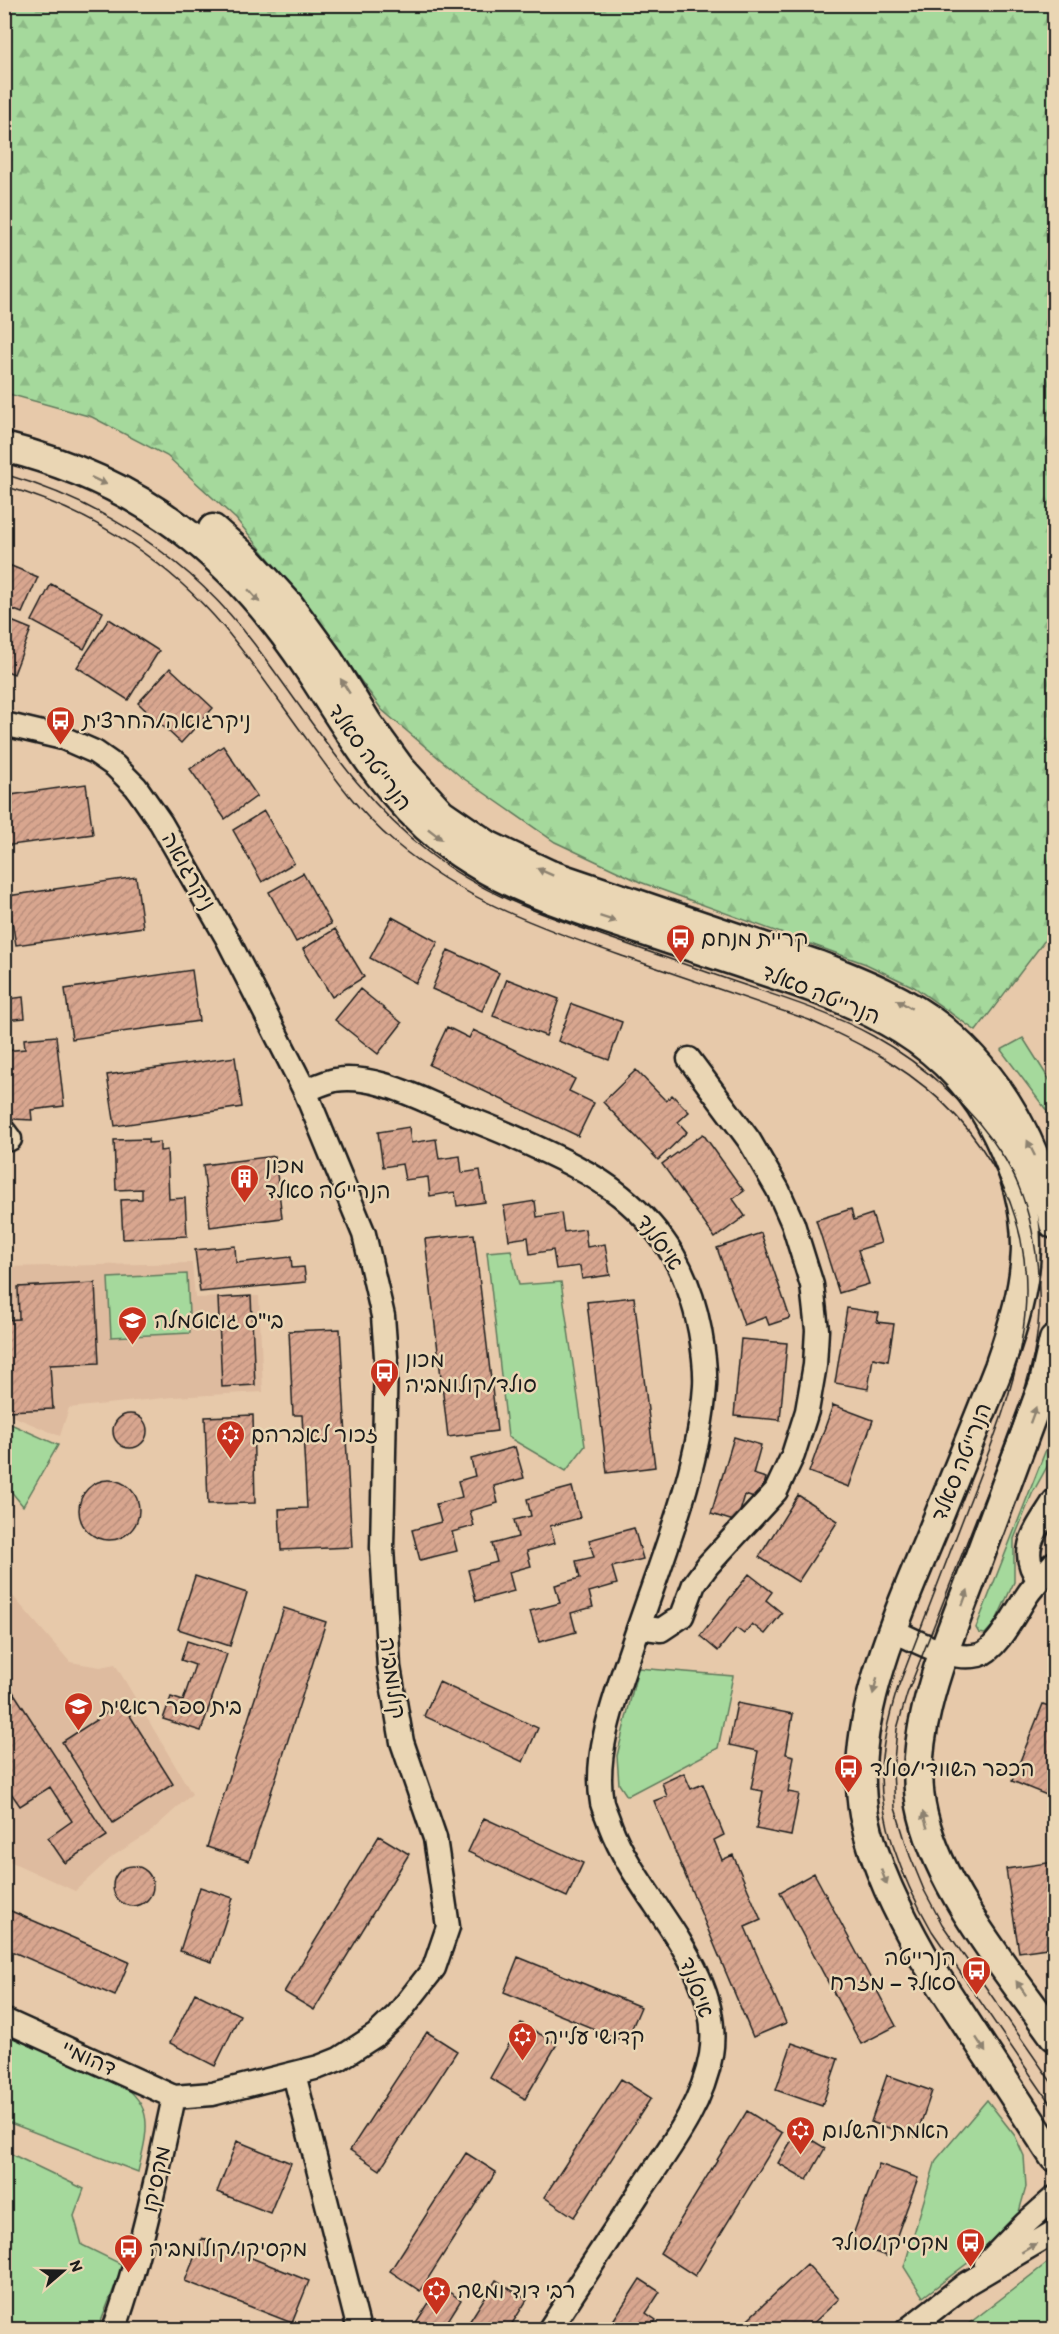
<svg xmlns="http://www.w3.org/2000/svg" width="1059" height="2334" font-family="Itim,'Playpen Sans Hebrew',sans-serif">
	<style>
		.built { fill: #debb9f }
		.forest { fill: url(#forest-firs); stroke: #607a5c; stroke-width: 1.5 }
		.green { fill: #a5d99c; stroke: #607a5c; stroke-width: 1.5 }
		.building { fill: url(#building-hatch); stroke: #1c1c1c; stroke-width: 1.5 }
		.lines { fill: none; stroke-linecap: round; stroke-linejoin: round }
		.minor-casing { stroke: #1c1c1c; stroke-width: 27 }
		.major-casing { stroke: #1c1c1c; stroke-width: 33 }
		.minor { stroke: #ead6b4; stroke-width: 22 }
		.major { stroke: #ead6b4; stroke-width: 28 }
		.tram { stroke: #1c1c1c; stroke-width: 1.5 }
		.oneway { fill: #8d8270 }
		.labels { text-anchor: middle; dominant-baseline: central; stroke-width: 5; stroke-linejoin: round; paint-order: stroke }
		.poi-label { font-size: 22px; fill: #1c1c1c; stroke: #ead6b4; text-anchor: start }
		.street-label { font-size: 22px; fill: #1c1c1c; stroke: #ead6b4 }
	</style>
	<defs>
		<pattern id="forest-firs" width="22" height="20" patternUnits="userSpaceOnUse" patternTransform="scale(1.5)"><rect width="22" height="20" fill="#a5d99c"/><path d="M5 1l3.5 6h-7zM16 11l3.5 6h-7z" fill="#8dba86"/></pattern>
		<pattern id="building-hatch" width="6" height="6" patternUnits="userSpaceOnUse" patternTransform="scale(1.5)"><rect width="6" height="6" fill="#d8a68f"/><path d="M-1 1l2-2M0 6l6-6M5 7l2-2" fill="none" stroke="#b98e7b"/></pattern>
	</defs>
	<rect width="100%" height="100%" fill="#e7c9aa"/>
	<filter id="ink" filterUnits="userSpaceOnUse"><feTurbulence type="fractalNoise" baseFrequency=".0167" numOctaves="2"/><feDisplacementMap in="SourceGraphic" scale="12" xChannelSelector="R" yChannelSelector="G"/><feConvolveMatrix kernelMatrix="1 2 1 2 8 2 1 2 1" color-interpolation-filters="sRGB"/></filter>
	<g filter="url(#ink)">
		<path class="built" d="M192 1263 195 1298 259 1296 263 1392 173 1397 69 1408 60 1436 5 1413 4 1267Z
			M4 1586 70 1662 100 1667 115 1664 192 1794 149 1833 113 1856 75 1891 5 1859Z"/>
		<path class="forest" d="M4 5H1054V935L1045 940 976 1031 914 987 866 964 640 882 555 842 460 776 382 710 298 594 236 519 167 456 92 417 5 393Z"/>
		<path class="green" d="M1023 1038 1054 1087V1125L1050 1115 1001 1050Z
			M511 1250 519 1285 561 1282 585 1446 566 1471 508 1437 487 1252Z
			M187 1274 190 1333 111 1337 108 1278Z
			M4 1421 58 1445 23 1506 5 1484Z
			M1054 1429V1454L1032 1494 1014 1539V1582L995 1623 985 1634 979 1633 976 1628Z
			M638 1668 733 1676 718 1748 627 1796 619 1784 617 1756Z
			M4 2033 121 2084C157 2108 146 2135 138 2172L5 2121Z
			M987 2100 1015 2136 1024 2156 1026 2187 1019 2212 1007 2233 923 2297 904 2267 936 2160Z
			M5 2151 84 2189 74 2216 82 2245 123 2265 98 2329 5 2330Z
			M1054 2257V2329H962L1047 2263Z"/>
		<path class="building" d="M4 563 38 577 22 613 4 606Z
			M51 584 103 612 84 649 32 621Z
			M4 618 31 629 14 674 4 670Z
			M109 619 159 651 128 700 77 667Z
			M170 668 213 708 181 743 138 703Z
			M223 746 257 796 225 819 190 769Z
			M86 784 93 834 4 846V796Z
			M264 811 294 863 262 882 233 830Z
			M303 873 331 924 296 942 269 892Z
			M136 877 143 927 16 945 8 896Z
			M392 917 438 942 416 983 370 958Z
			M335 929 364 977 332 997 303 949Z
			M448 950 499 973 482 1011 432 989Z
			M4 954 9 999 23 997 25 1018 4 1020Z
			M192 970 199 1021 72 1039 65 989Z
			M507 979 559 999 546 1036 493 1016Z
			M360 989 402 1023 378 1054 335 1020Z
			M572 1004 622 1022 609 1060 558 1041Z
			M447 1027 469 1038 473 1030 575 1079 569 1091 594 1103 578 1136 429 1065Z
			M56 1036 64 1106 31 1110 32 1120 12 1119 4 1094V1051L25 1049 24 1039Z
			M235 1057 242 1107 115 1126 107 1075Z
			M636 1070 666 1101 672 1095 689 1112 678 1122 687 1132 658 1160 603 1102Z
			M409 1127 411 1143 436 1139 439 1159 460 1156 462 1173 480 1170 485 1202 457 1206 455 1192 430 1196 428 1177 405 1180 402 1164 383 1167 378 1132Z
			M703 1134 744 1191 733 1199 745 1216 715 1238 662 1164Z
			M148 1139V1143L160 1142V1151L167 1150 169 1199 185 1198 187 1236 123 1239 121 1200 142 1199V1189L116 1190 114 1140Z
			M275 1156 282 1218 210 1227 203 1165Z
			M535 1201 537 1217 561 1213 564 1232 585 1229 587 1247 605 1244 610 1275 582 1279 580 1266 556 1269 553 1250 530 1254 528 1237 509 1240 504 1206Z
			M851 1209 854 1220 872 1214 881 1243 858 1250 869 1284 839 1293 816 1220Z
			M761 1233 790 1318 769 1325 766 1317 744 1325 717 1248Z
			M474 1234 497 1431 448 1437 425 1239Z
			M235 1246 236 1263 291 1257 292 1268 304 1267 306 1282 200 1292 195 1250Z
			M95 1283 99 1363 50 1365 53 1409 7 1411 4 1320 19 1319 18 1287Z
			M251 1296 255 1385 222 1387 218 1298Z
			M634 1297 655 1467 607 1473 587 1302Z
			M847 1308 879 1313 877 1322 894 1324 888 1361 873 1358 868 1389 835 1383Z
			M340 1329 352 1547 281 1550 279 1509 307 1508 302 1415H293L289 1331Z
			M741 1339 787 1343 780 1420 734 1416Z
			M833 1405 873 1420 849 1487 809 1472Z
			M113 1431a17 17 0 1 1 34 0a17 17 0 1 1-34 0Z
			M253 1415 255 1503 208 1504 205 1417Z
			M734 1437 761 1445 753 1474 766 1478 760 1500 745 1495 737 1522 711 1514Z
			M515 1447 524 1478 494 1486 498 1503 470 1511 474 1526 452 1532 457 1551 420 1560 412 1530 441 1522 436 1504 462 1497 458 1481 475 1476 471 1459Z
			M79 1510a30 30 0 1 1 60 0a30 30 0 1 1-60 0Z
			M572 1487 580 1518 550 1526 555 1543 527 1551 531 1566 509 1572 514 1591 476 1601 468 1570 497 1562 492 1544 518 1537 514 1520 531 1516 527 1499Z
			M798 1495 838 1521 798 1582 759 1557Z
			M634 1528 643 1559 612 1567 617 1584 589 1592 593 1607 571 1613 576 1632 539 1642 530 1611 560 1603 555 1585 580 1578 576 1561 594 1557 589 1540Z
			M749 1574 772 1592 766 1600 782 1613 765 1634 752 1624 744 1634 736 1628 718 1651 700 1636Z
			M195 1576 247 1593 230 1646 178 1629Z
			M284 1608 326 1622 249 1861 207 1847Z
			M187 1641 227 1654 201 1731 163 1719 171 1697 183 1701 195 1665 181 1660Z
			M4 1678 107 1836 65 1863 48 1838 72 1821 50 1787 20 1806 4 1783Z
			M439 1682 538 1728 523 1762 424 1716Z
			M122 1703 173 1784 113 1823 62 1742Z
			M737 1703 793 1714 786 1754 794 1756 788 1792 799 1794 791 1836 756 1829 763 1791 751 1789 758 1751 729 1745Z
			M1043 1704 1054 1708V1798L1012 1781Z
			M684 1773 691 1789 703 1784 724 1835 714 1840 722 1860 733 1855 761 1920 745 1927 786 2023 753 2037 654 1801 667 1796 662 1783Z
			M484 1818 583 1863 567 1897 468 1852Z
			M379 1836 409 1854 314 2010 284 1992Z
			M1054 1862V1947L1019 1952 1006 1869Z
			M113 1886a20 20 0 1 1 40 0a20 20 0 1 1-40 0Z
			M814 1873 896 2026 861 2044 780 1892Z
			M200 1887 233 1898 212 1962 180 1951Z
			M4 1908 129 1962 115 1996 4 1948Z
			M518 1957 641 2007 626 2042 504 1992Z
			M195 1993 240 2015 215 2066 170 2043Z
			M521 2023 557 2044 525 2099 490 2078Z
			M427 2032 457 2051 380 2170 350 2150Z
			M792 2043 838 2059 822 2106 776 2090Z
			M887 2075 932 2091 916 2137 871 2122Z
			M621 2079 651 2098 574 2217 544 2197Z
			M747 2111 782 2133 695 2276 660 2253Z
			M797 2131 825 2148 807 2180 778 2163Z
			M237 2141 291 2163 270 2213 217 2192Z
			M466 2153 496 2172 420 2291 390 2271Z
			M879 2164 918 2178 889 2257 850 2243Z
			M202 2238 309 2281 292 2323 185 2281Z
			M807 2264 839 2299 806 2330H736Z
			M640 2279 660 2292 646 2313 656 2320 650 2330H607Z
			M496 2280 527 2300 508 2330H464Z
			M440 2286 461 2300 442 2330H411Z"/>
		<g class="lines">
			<defs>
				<path id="minor" d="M4 724 63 738 95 752 115 766 136 787 161 823 227 938 305 1091 364 1234 383 1316 386 1357 382 1548 389 1667 402 1742 435 1838 448 1927 434 1968 398 2014 376 2035 339 2059 319 2067 212 2094 174 2097 4 2020
					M305 1091C315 1087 325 1082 335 1080 374 1074 415 1097 450 1111 472 1120 495 1128 516 1138 553 1155 590 1171 621 1196 666 1233 689 1273 700 1331 703 1348 706 1368 705 1386 699 1473 659 1565 632 1647 616 1695 593 1752 602 1803 604 1810 608 1818 610 1825 638 1901 725 1969 711 2055 702 2108 666 2152 637 2196 608 2240 579 2285 549 2330
					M4 1131 10 1139
					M1039 1580C1016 1551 1038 1527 1054 1501
					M639 1627 661 1630 682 1616 694 1584 708 1565 776 1491 793 1455 807 1411 815 1365 817 1330 812 1285 793 1224 778 1190 749 1140 689 1059
					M892 1630C917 1641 951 1662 979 1655 998 1650 1018 1607 1030 1591 1038 1581 1046 1572 1054 1563
					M294 2074 359 2330
					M986 2264 1026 2223 1054 2198
					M114 2330C141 2254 157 2176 174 2097
					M907 2330 966 2284 1054 2232"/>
				<path id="major" d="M4 447C142 481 233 554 310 671 351 734 384 793 443 841 497 883 562 904 626 925 673 941 721 956 768 972 864 1004 952 1039 998 1136 1040 1222 1030 1279 999 1367 977 1423 954 1479 931 1535 896 1619 848 1724 864 1815 874 1865 899 1914 924 1958L1054 2157
					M213 529 247 559 289 605 326 656 368 724 400 768 441 813 489 846 548 874 820 966C862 982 906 1000 942 1029 1001 1078 1040 1149 1054 1224
					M1054 1340 1044 1383C1022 1442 1000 1502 978 1561 951 1636 903 1734 923 1815 942 1893 1008 1971 1054 2036"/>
			</defs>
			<use href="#minor" class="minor-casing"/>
			<use href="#major" class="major-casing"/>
			<use href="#minor" class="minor"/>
			<use href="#major" class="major"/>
			<path class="tram" d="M4 474C105 503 192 561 255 645 310 717 356 797 429 853 480 893 541 914 601 935 641 949 681 963 721 977 772 995 826 1010 873 1036 925 1065 973 1108 1005 1159 1037 1212 1046 1294 1034 1353 1022 1410 998 1463 977 1516 954 1575 930 1635 907 1694L897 1729 893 1771 895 1808 910 1856 924 1890 942 1924 1054 2086
				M4 486C85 509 158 554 214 616 245 651 271 690 298 727 327 767 356 810 394 842 464 901 540 927 625 957 686 978 748 999 809 1020 836 1033 864 1045 890 1062 990 1125 1043 1225 1021 1343 1011 1399 989 1451 969 1503 945 1565 921 1628 897 1690 889 1716 882 1743 881 1771 880 1826 905 1884 932 1931L1054 2109"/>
		</g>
		<defs><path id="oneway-solid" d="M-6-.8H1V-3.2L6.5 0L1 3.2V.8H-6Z" transform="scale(1.5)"/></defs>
		<g class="oneway">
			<use href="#oneway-solid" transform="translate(99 481) rotate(25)"/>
			<use href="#oneway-solid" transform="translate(254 596) rotate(49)"/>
			<use href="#oneway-solid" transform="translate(345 686) rotate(-122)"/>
			<use href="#oneway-solid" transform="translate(435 834) rotate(38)"/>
			<use href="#oneway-solid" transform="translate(545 872) rotate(-156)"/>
			<use href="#oneway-solid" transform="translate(608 919) rotate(18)"/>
			<use href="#oneway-solid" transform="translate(904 1004) rotate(-149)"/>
			<use href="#oneway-solid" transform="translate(1031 1148) rotate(-116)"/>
			<use href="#oneway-solid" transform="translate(1033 1415) rotate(-70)"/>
			<use href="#oneway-solid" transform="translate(965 1598) rotate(-70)"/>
			<use href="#oneway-solid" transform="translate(875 1686) rotate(104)"/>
			<use href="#oneway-solid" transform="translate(925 1820) rotate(-106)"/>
			<use href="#oneway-solid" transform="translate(884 1877) rotate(69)"/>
			<use href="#oneway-solid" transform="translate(1021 1988) rotate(-125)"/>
			<use href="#oneway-solid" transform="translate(981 2045) rotate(57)"/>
			<use href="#oneway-solid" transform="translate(1029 2248) rotate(-31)"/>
		</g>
	</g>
	<defs>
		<symbol id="bus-pin" viewBox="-11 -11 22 30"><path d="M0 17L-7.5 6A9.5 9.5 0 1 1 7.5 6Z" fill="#c8321e" stroke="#ead6b4"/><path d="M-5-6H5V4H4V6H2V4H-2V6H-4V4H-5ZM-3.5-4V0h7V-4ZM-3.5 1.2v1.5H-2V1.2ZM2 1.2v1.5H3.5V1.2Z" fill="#fff"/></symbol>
		<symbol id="building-pin" viewBox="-11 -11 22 30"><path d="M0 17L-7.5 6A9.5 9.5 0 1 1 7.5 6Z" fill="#c8321e" stroke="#ead6b4"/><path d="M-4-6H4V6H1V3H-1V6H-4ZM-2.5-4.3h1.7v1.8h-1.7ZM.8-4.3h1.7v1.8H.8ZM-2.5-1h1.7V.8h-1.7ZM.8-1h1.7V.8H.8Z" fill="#fff"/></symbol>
		<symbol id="school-pin" viewBox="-11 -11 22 30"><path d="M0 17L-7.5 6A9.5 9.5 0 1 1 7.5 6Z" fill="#c8321e" stroke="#ead6b4"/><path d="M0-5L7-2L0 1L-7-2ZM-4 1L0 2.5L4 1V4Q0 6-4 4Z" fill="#fff"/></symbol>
		<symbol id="synagogue-pin" viewBox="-11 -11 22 30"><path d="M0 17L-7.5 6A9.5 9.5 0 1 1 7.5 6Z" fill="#c8321e" stroke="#ead6b4"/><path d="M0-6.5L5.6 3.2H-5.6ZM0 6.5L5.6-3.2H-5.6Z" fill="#fff"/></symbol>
	</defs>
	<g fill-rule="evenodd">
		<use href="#bus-pin" x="44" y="704" width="33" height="45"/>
		<use href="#bus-pin" x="664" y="922" width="33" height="45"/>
		<use href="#building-pin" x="228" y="1162" width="33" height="45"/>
		<use href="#school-pin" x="116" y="1304" width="33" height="45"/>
		<use href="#bus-pin" x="368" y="1356" width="33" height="45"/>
		<use href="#synagogue-pin" x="214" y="1418" width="33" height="45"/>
		<use href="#school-pin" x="62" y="1690" width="33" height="45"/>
		<use href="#bus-pin" x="832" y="1752" width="33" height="45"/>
		<use href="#bus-pin" x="960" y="1954" width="33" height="45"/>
		<use href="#synagogue-pin" x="506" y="2020" width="33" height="45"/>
		<use href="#synagogue-pin" x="784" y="2114" width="33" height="45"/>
		<use href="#bus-pin" x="954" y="2226" width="33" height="45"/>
		<use href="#bus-pin" x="112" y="2232" width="33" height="45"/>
		<use href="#synagogue-pin" x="420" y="2274" width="33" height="45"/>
	</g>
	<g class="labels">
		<g class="poi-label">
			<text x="82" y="720">ניקרגואה/החרצית</text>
			<text x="701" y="938">קריית מנחם</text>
			<text x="265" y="1165">מכון<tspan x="265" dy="25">הנרייטה סאלד</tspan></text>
			<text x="154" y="1320">בי"ס גואטמלה</text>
			<text x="405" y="1359">מכון<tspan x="405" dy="25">סולד/קולומביה</tspan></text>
			<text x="251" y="1434">זכור לאברהם</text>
			<text x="100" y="1706">בית ספר ראשית</text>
			<text x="870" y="1768">הכפר השוודי/סולד</text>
			<text x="956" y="1957" text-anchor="end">הנרייטה<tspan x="956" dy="25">סאלד – מזרח</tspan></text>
			<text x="544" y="2036">קדושי עלייה</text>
			<text x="822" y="2130">האמת והשלום</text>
			<text x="949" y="2242" text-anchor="end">מקסיקו/סולד</text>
			<text x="149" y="2248">מקסיקו/קולומביה</text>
			<text x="457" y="2290">רבי דוד ומשה</text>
		</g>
		<g class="street-label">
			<text transform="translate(370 757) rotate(54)">הנרייטה סאלד</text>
			<text transform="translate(189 871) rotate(60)">ניקרגואה</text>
			<text transform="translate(821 994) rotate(22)">הנרייטה סאלד</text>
			<text transform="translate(660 1242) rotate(54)">איסלנד</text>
			<text transform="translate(961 1462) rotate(-68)">הנרייטה סאלד</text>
			<text transform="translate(393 1678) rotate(82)">קולומביה</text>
			<text transform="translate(697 1987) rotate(70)">איסלנד</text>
			<text transform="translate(89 2058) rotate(24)">דהומיי</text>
			<text transform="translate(156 2179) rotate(-78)">מקסיקו</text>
		</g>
	</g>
	<rect width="1059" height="2334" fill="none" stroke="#ead6b4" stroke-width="24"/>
	<rect x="12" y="12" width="1035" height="2310" fill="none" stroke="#1c1c1c" stroke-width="2" filter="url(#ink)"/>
	<g transform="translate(63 2271) rotate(70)" stroke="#ead6b4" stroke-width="4.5" paint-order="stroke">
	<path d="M0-4.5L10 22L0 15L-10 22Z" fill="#1c1c1c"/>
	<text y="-9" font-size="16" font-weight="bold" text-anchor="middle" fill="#1c1c1c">N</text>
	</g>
</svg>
